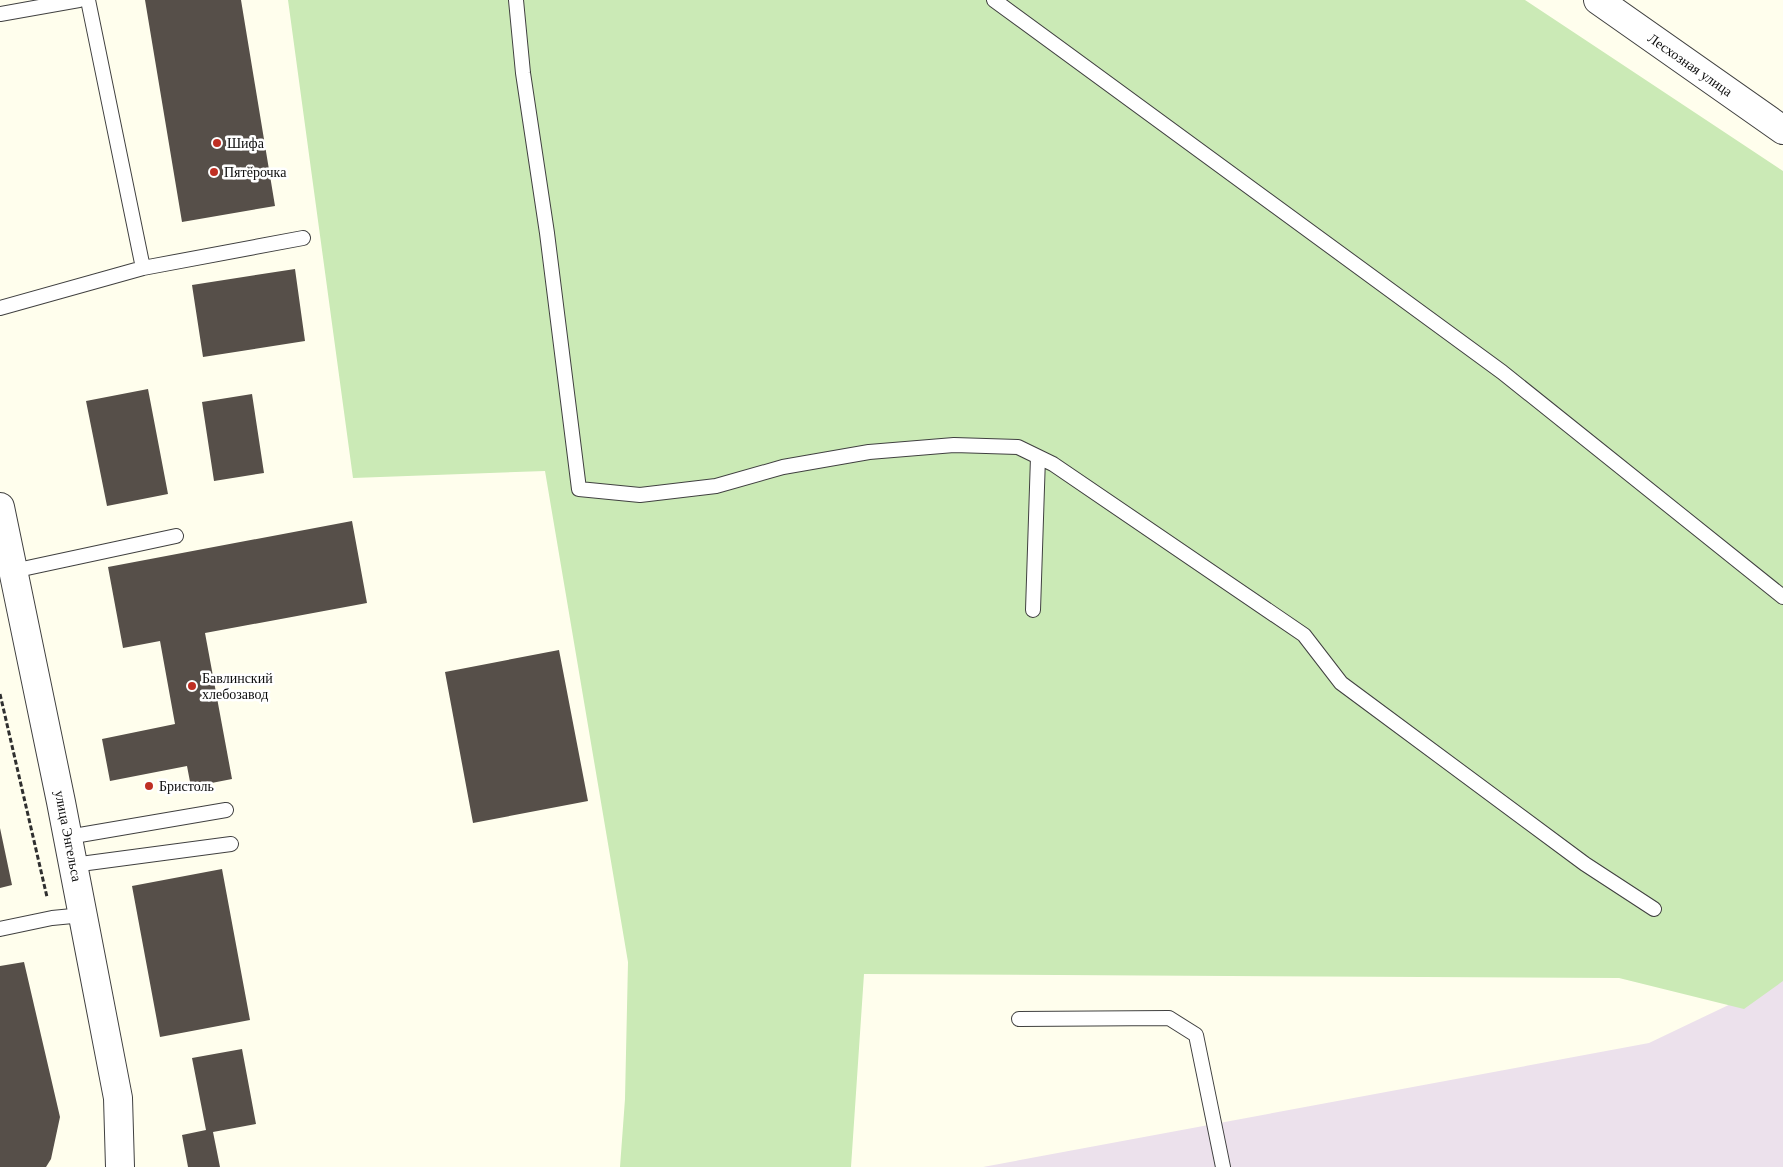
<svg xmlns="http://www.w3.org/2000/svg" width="1783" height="1167" font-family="Georgia,serif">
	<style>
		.industrial { fill: #ece1ec }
		.green { fill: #cbeab6 }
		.building { fill: #564f49 }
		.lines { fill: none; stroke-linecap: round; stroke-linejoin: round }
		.service-casing { stroke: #404040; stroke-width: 16 }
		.minor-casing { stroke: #404040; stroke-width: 30 }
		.tertiary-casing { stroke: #404040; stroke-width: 30 }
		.path { stroke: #2f2f2f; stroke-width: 3; stroke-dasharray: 5 2.5; stroke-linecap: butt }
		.service { stroke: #fff; stroke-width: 14 }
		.minor { stroke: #fff; stroke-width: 28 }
		.tertiary { stroke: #fff; stroke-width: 28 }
		.poi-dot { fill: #bf2f23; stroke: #fff; stroke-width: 2 }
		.labels { text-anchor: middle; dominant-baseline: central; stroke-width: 5; stroke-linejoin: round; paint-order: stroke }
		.street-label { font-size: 14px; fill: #0d0d0d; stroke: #fff }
		.poi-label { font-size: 14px; fill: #0d0d0d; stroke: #fff; text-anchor: start }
	</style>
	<rect width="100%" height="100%" fill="#fffeed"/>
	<path class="industrial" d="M1783 979V1167H983L1649 1043Z"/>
	<path class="green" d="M288 0H1525L1783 171V981L1744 1009 1619 978 864 974 851 1167H620L625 1099 628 962 545 471 353 478Z"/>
	<path class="building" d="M145 0H241L275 206 182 222Z
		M295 269 305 341 203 357 192 285Z
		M148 389 168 494 107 506 86 401Z
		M252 394 264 473 214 481 202 402Z
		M352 521 367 603 205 633 232 779 191 787 187 766 110 781 102 739 175 724 160 641 123 648 108 567Z
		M559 650 588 801 473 823 445 672Z
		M0 828 12 885 0 888Z
		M222 869 250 1020 160 1037 132 886Z
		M24 962 60 1117 51 1159 46 1167H0V966Z
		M242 1049 256 1124 213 1132 220 1167H188L182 1135 206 1130 192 1058Z"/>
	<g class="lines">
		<defs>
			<path id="service" d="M88 0 143 268
				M516 0 523 73 547 233 579 489 640 495 716 486 783 467 869 452 954 445 1018 447 1053 464 1304 635 1341 683 1585 864 1654 909
				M994 0 1502 372 1783 597
				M0 14 79 0
				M0 308 143 268 303 238
				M13 571 176 536
				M1033 610 1038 457
				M68 837 226 810
				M73 865 231 844
				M0 929 52 918 83 915
				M1019 1019 1169 1018 1196 1035 1223 1167"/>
			<path id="minor" d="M1598 0 1783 130"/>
			<path id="tertiary" d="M0 507 61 802 118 1098 120 1167"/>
		</defs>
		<use href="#service" class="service-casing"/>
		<use href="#minor" class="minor-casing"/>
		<use href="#tertiary" class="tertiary-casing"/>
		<path class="path" d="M0 694 47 897"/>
		<use href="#service" class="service"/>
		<use href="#minor" class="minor"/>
		<use href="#tertiary" class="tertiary"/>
	</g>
	<g class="poi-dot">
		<circle cx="217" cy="143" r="5"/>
		<circle cx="214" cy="172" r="5"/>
		<circle cx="192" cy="686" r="5"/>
		<circle cx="149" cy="786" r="5"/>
	</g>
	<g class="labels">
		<g class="street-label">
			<text transform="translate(1690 65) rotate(35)">Лесхозная улица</text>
			<text transform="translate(68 836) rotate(79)">улица Энгельса</text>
		</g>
		<g class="poi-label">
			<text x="227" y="143">Шифа</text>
			<text x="224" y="172">Пятёрочка</text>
			<text x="202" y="678">Бавлинский<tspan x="202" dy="16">хлебозавод</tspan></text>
			<text x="159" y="786">Бристоль</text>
		</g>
	</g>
</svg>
